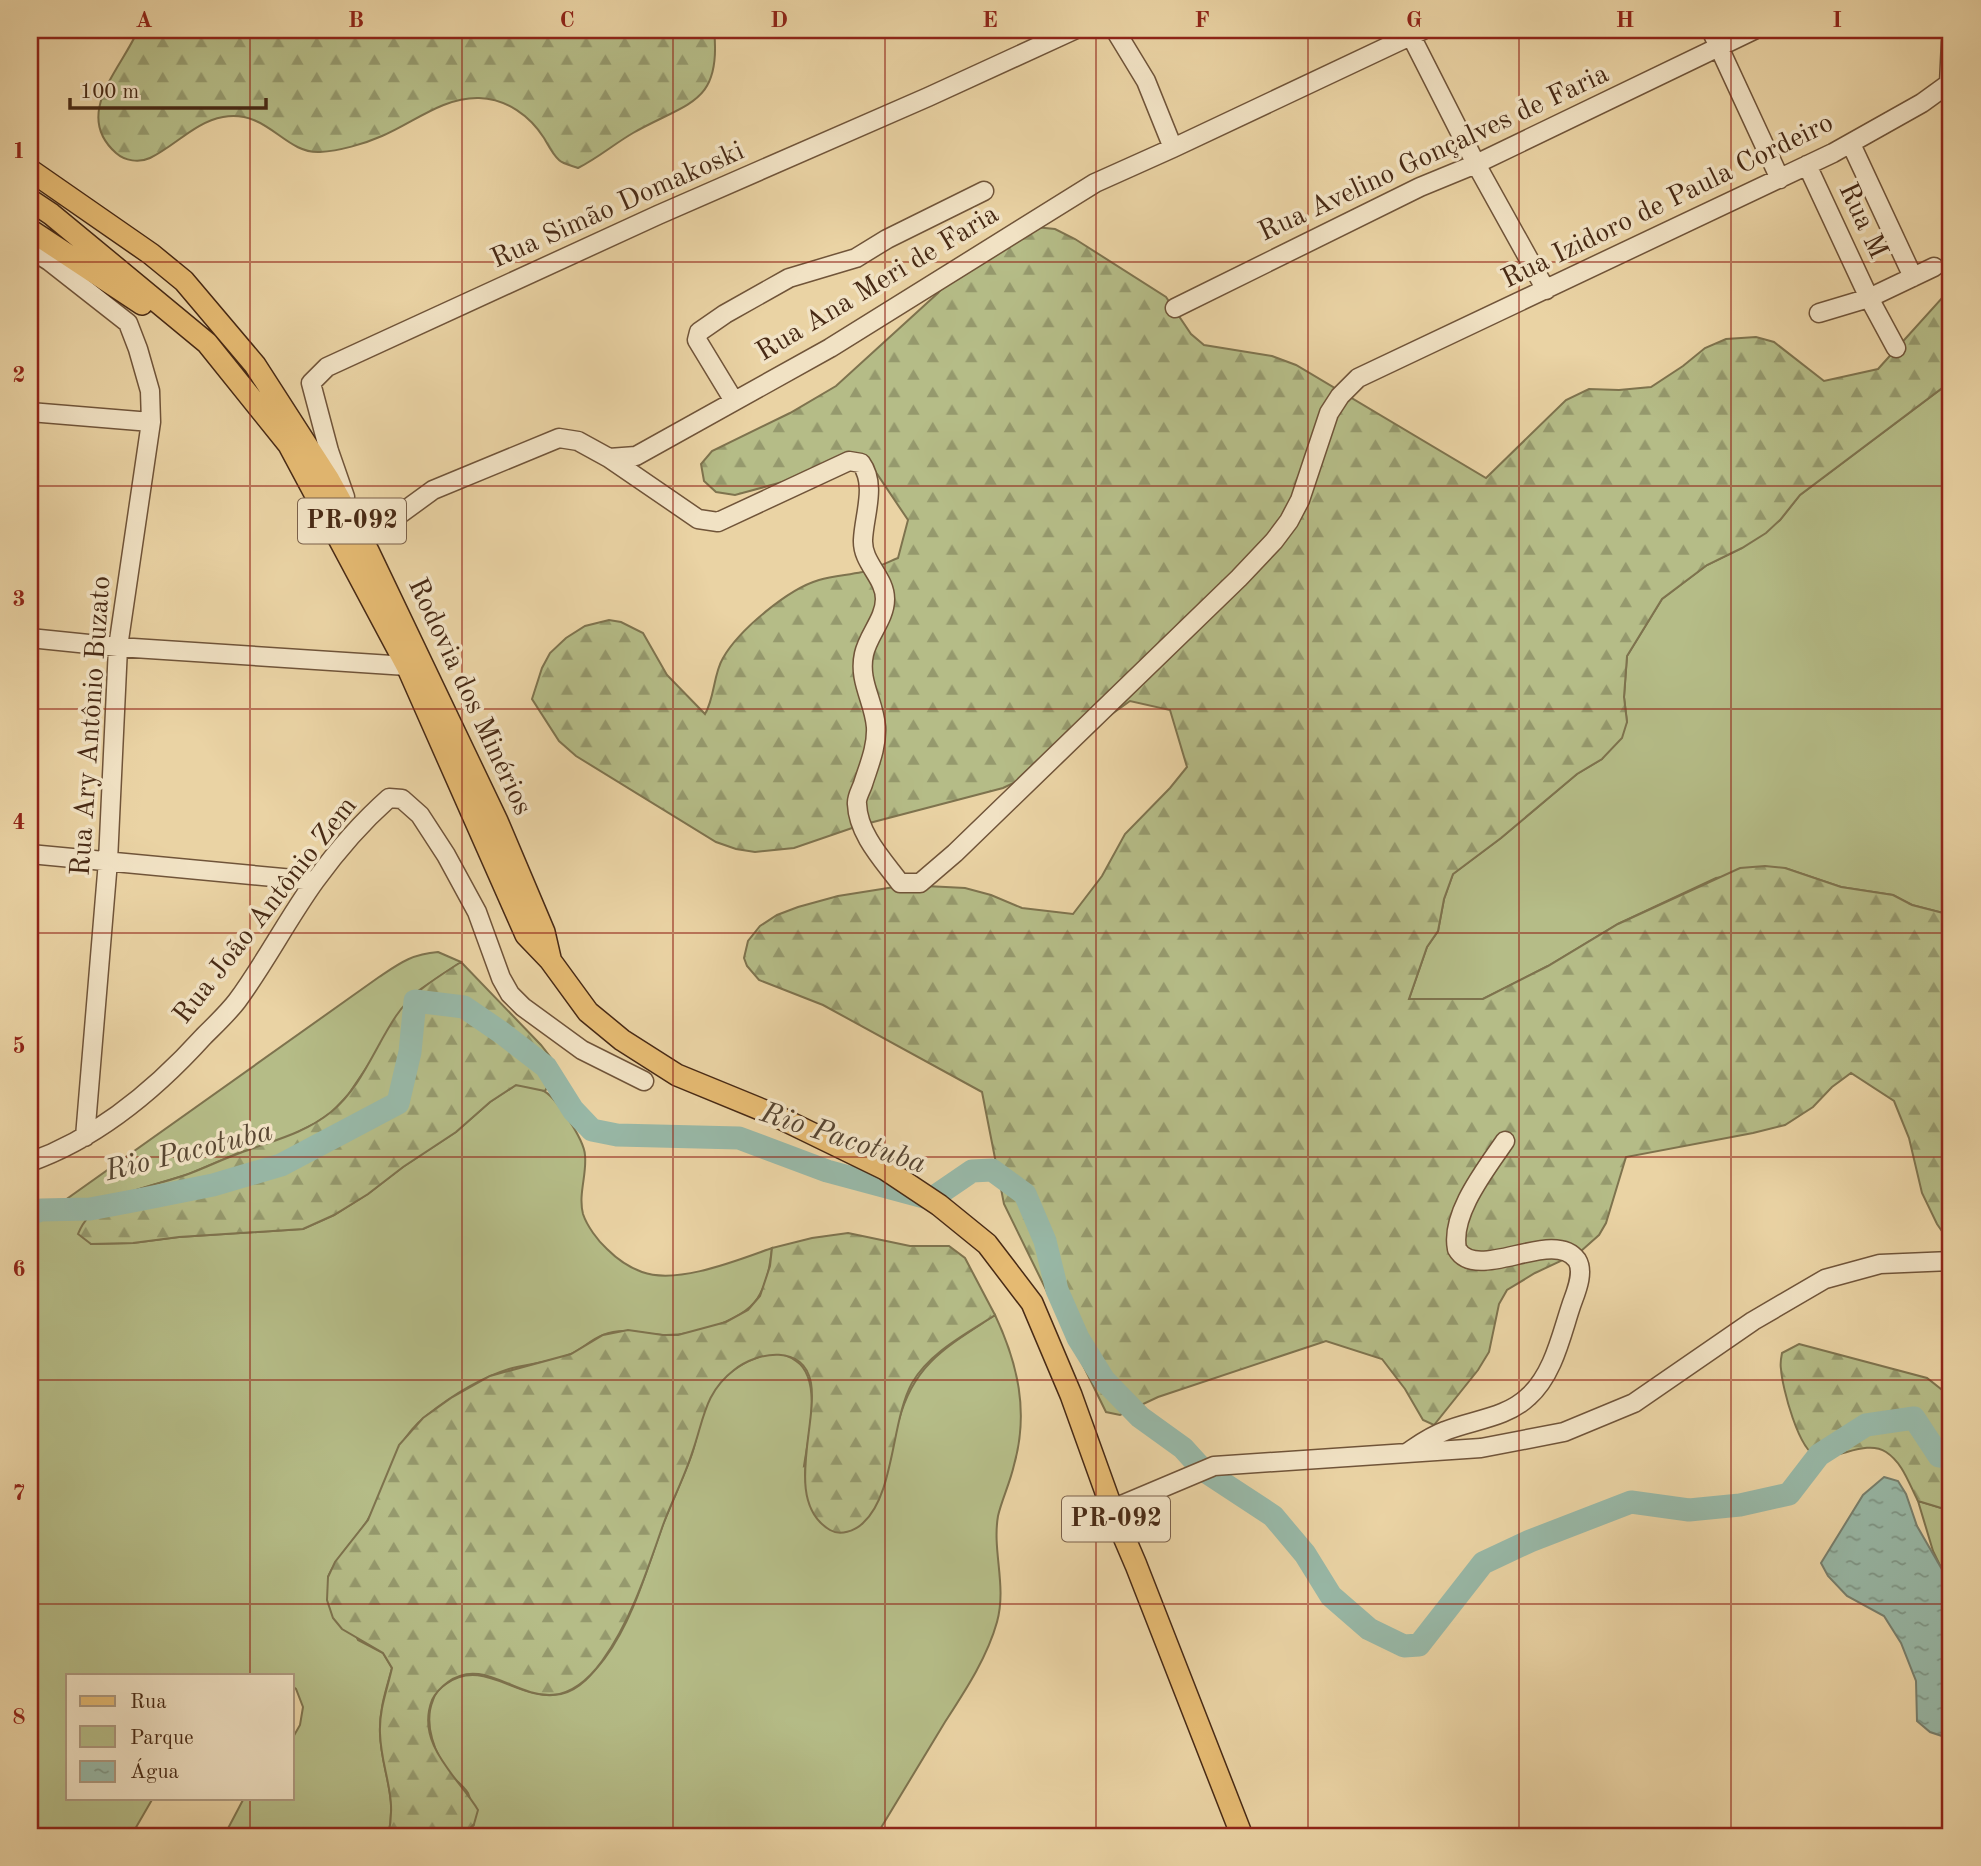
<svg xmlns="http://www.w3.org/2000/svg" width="1981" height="1866" font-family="'Old Standard TT',serif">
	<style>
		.green { fill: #b5bc87; stroke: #7e734e; stroke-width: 2 }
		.forest { fill: url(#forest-firs); stroke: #7e734e; stroke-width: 2 }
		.water { fill: url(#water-ripples); stroke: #787f6d; stroke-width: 2 }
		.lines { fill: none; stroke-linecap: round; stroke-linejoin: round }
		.river { stroke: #98b8a7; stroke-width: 23 }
		.minor-casing { stroke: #705439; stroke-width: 21 }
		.major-casing { stroke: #482a15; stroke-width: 24 }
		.minor { stroke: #f1e2c4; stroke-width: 18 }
		.major { stroke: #e5ba72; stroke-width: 21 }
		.grid { fill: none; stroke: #8f2418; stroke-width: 2; stroke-opacity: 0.55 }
		.labels { text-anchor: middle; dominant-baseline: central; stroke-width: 7; stroke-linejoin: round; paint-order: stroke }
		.shield { fill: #f1e2c4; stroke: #7b614a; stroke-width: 2 }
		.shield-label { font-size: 26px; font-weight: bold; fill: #482a15 }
		.street-label { font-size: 28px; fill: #482a15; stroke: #f1e2c4 }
		.water-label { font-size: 30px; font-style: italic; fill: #584632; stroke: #f1e2c4 }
		.neatline { fill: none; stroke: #8f2418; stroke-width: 2.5 }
		.grid-label { font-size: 23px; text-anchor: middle; font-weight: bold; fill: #8f2418 }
	</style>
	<defs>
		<pattern id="forest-firs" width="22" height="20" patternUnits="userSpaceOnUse" patternTransform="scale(1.75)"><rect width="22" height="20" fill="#b5bc87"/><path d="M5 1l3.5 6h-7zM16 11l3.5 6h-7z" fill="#95996d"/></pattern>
		<pattern id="water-ripples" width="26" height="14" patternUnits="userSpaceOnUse" patternTransform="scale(1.75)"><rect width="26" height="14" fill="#98b8a7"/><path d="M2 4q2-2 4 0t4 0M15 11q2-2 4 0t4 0" fill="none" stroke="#7e9687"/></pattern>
	</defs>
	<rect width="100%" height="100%" fill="#ead3a4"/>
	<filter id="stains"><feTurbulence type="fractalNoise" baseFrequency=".00286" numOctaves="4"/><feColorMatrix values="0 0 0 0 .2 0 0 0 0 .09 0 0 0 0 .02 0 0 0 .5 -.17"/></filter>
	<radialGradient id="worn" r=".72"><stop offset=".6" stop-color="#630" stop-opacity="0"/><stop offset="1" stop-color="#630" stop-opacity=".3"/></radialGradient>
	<path class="green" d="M1951 384V915L1912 905 1893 895 1841 887 1785 868 1716 878 1618 924 1548 966 1483 999H1409L1427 947 1438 931 1444 899 1453 874 1501 838 1577 774 1602 759 1627 722 1624 697 1627 656 1662 599 1707 565 1742 548 1780 520 1800 495 1945 386Z
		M438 952 461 962 418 991 348 1095 332 1112 314 1124 284 1139 241 1152 189 1174 133 1191 92 1244 133 1243 179 1237 303 1229 334 1215 368 1194 403 1167 456 1132 490 1102 516 1085C524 1086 534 1087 542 1090 556 1096 584 1140 585 1155 587 1175 578 1194 583 1214 587 1226 598 1241 607 1249 617 1259 628 1267 642 1272 677 1285 738 1260 772 1248 770 1264 768 1280 760 1294 747 1321 694 1335 666 1335 644 1335 625 1326 603 1335 592 1339 582 1349 571 1354 551 1363 530 1363 509 1369 480 1378 450 1397 426 1416 389 1445 390 1485 367 1521 354 1541 337 1556 328 1577L358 1640 383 1653 392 1668C386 1690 379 1710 380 1733 381 1771 398 1795 388 1836H224L244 1798H292V1739L300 1725 303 1707 296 1689 292 1686V1675H68V1798H153L131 1836H30V1225L379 977C400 963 412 954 438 952Z
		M995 1315C1018 1364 1029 1412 1014 1465 1010 1483 1002 1499 998 1516 992 1551 1007 1586 997 1622 987 1658 965 1691 945 1722 922 1760 899 1798 876 1836H463L474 1825C472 1815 472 1802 468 1793 464 1786 455 1780 450 1774 435 1755 423 1724 433 1700 435 1693 440 1688 446 1684 484 1656 519 1703 561 1694 580 1690 594 1672 605 1658 634 1618 647 1568 664 1522 673 1499 684 1477 692 1454 698 1436 700 1414 709 1398 720 1380 736 1365 756 1358 770 1352 784 1352 796 1361 823 1379 808 1438 804 1466L899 1420C914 1363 948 1346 995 1315Z
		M1918 1501 1951 1511V1588L1933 1551Z"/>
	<path class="forest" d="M138 30H714C722 105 687 102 633 133 614 144 598 158 578 168 573 166 563 164 559 160 553 155 548 145 544 138 530 116 507 99 479 98 443 97 413 123 382 136 364 144 339 151 320 152 284 154 268 109 223 117 195 122 175 146 150 158 139 163 125 161 116 153 72 114 122 68 138 30Z
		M1035 227 1055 229 1075 239 1166 297 1191 334 1204 345 1272 356 1296 365 1486 478 1566 400 1589 389 1619 390 1651 387 1683 366 1705 348 1726 339 1756 337 1774 342 1824 381 1878 369 1951 288V384L1945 386 1800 495 1780 520 1766 533 1742 548 1707 565 1662 599 1627 656 1624 697 1627 722 1622 738 1602 759 1577 774 1501 838 1453 874 1444 899 1438 931 1427 947 1409 999H1483L1548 966 1618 924 1740 868 1765 866 1785 868 1841 887 1893 895 1912 905 1951 915V1244L1937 1224 1922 1193 1909 1138 1894 1101 1851 1073 1832 1087 1813 1107 1785 1125 1753 1133 1626 1157 1606 1223 1599 1235 1580 1252 1535 1273 1507 1290 1499 1304 1489 1352 1478 1370 1434 1425 1423 1420 1405 1389 1382 1359 1326 1341 1158 1397 1120 1415 1106 1412 1004 1204 982 1092 823 1005 759 980 747 966 744 958 748 941 760 926 777 915 798 907 838 896 907 885 965 888 991 895 1022 908 1073 914 1102 876 1125 834 1170 788 1187 767 1170 710 1130 701 1077 739 1037 772 1003 788 858 826 794 848 755 852 736 849 716 842 576 756 559 741 532 699 542 668 550 653 566 638 585 626 609 620 621 622 643 633 667 675 705 714C715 697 713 675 723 658 739 630 788 589 819 580 833 576 848 575 862 572 874 569 886 563 898 558L908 520 867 459 735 495 716 492 704 481 701 464 712 451 790 413 836 386 938 293 966 260Z
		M461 962 541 1045 555 1063 553 1077 545 1091 516 1085 490 1102 456 1132 403 1167 368 1194 334 1215 303 1229 179 1237 133 1243 91 1244 78 1234C94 1192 153 1188 191 1173 207 1167 223 1159 240 1153 271 1141 304 1134 331 1112 361 1088 375 1047 396 1016 412 992 438 977 461 962Z
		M848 1233 910 1246H949L965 1258 995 1315C966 1334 930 1352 912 1383 891 1421 895 1494 863 1523 855 1531 840 1536 830 1530 783 1502 818 1425 811 1383 804 1344 758 1351 734 1370 704 1393 704 1420 692 1453 684 1478 672 1501 663 1525 647 1571 631 1621 602 1661 542 1743 497 1646 448 1682 441 1687 436 1692 432 1700 415 1744 458 1777 478 1810L474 1824 463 1836H388C398 1795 381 1771 380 1733 379 1710 387 1690 392 1668L383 1653 342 1629 333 1618 327 1600 328 1577 335 1562 368 1520 399 1445 423 1418 451 1398 490 1376 571 1354 603 1335 628 1330 663 1335H678L726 1322 748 1310 760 1296 770 1266 772 1248 812 1238Z
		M1799 1344 1927 1378 1951 1397V1511L1918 1501C1909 1484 1903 1463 1886 1452 1866 1439 1838 1460 1817 1456 1799 1452 1782 1387 1781 1369 1780 1364 1781 1358 1782 1353Z"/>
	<path class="water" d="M1884 1477 1898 1481 1906 1494 1917 1526 1951 1585V1739L1930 1732 1917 1721 1916 1681 1901 1643 1884 1616 1847 1596 1828 1576 1821 1563 1863 1495Z"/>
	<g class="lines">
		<path class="river" d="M30 1214 41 1210 90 1209 138 1200 213 1185 281 1165 398 1103 410 1052 415 1001 464 1007 502 1033 546 1067 573 1110 592 1130 617 1135 739 1138 827 1171 931 1199 972 1171 992 1170 1025 1194 1045 1241 1057 1290 1078 1338 1104 1380 1140 1417 1183 1448 1203 1470 1273 1516 1305 1554 1331 1596 1369 1629 1404 1646 1419 1645 1483 1563 1530 1541 1631 1502 1689 1510 1740 1505 1789 1494 1819 1455 1866 1425 1914 1418 1939 1456 1951 1458"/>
		<defs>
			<path id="minor" d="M1115 30 1146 81 1173 148
				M1408 30 1476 164 1546 290
				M1711 30 1780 179
				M1949 84 1951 42
				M1851 144 1913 277
				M1807 165 1869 298 1896 348
				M30 249 49 261 128 323 138 349 150 391 151 422 118 647 108 861 85 1137
				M1175 308 1420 187 1476 164 1754 30
				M1819 313 1869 298 1934 267
				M734 401 697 340 699 332 725 314 789 278 856 258 887 239 984 191
				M30 412 151 422
				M609 458 698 519 718 522 849 461 861 463C877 485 864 515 863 540 862 563 885 577 885 599 885 619 868 635 864 654 858 681 874 701 876 727 877 747 869 765 863 784 861 790 856 798 857 804 858 834 883 860 900 883H920L955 853 1239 578 1274 541 1289 521 1300 500 1329 413 1340 396 1358 378 1833 153 1922 103 1951 82
				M345 497 329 451 311 383 327 367 658 215 928 97 1074 30
				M363 541 433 490 559 438 578 441 609 458 636 456 830 348 1095 183 1173 148 1423 30
				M30 638 118 647 407 666
				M30 854 315 881
				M30 1162C98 1138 156 1089 204 1036 215 1025 227 1014 237 1001 265 963 287 920 315 881 336 852 362 822 389 798L402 799 420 815 446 855 477 912 501 978 510 994 523 1007 582 1050 644 1081
				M1408 1452C1420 1444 1431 1436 1445 1431 1472 1420 1506 1418 1528 1397 1553 1375 1561 1336 1571 1306 1575 1294 1585 1273 1577 1260 1553 1227 1477 1284 1457 1249 1450 1214 1486 1169 1505 1141
				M1112 1509 1214 1466 1481 1448 1564 1432 1634 1403 1753 1321 1825 1279 1880 1264 1951 1261"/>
			<path id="major" d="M30 170 151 254 184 281 255 365 329 480 368 551 497 821 544 932 550 958
				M30 200 51 214 207 343 289 445 407 666 526 935 550 960 588 1012 622 1040 677 1075 772 1114 885 1169 939 1205 987 1244 1032 1303 1071 1395 1112 1509 1136 1565 1242 1836
				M30 230 142 304"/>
		</defs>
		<use href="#minor" class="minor-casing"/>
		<use href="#major" class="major-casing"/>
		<use href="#minor" class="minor"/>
		<use href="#major" class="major"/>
	</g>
	<path class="grid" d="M250 30V1675M462 30V1836M673 30V1836M885 30V1836M1096 30V1836M1308 30V1836M1519 30V1836M1731 30V1836M30 262H1951M30 486H1951M30 709H1951M30 933H1951M30 1157H1951M30 1380H1951M30 1604H1951M250 1798V1836"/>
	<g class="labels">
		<g class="shield">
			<rect x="298" y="498.5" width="108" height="45" rx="5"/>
			<rect x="1062" y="1496.5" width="108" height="45" rx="5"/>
		</g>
		<g class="shield-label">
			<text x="352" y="521">PR-092</text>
			<text x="1116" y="1519">PR-092</text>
		</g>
		<g class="street-label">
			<text transform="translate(1434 154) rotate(-25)">Rua Avelino Gonçalves de Faria</text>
			<text transform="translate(1668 202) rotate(-26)">Rua Izidoro de Paula Cordeiro</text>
			<text transform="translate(618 206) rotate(-24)">Rua Simão Domakoski</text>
			<text transform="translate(1862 221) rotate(65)">Rua M</text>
			<text transform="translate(878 284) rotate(-31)">Rua Ana Meri de Faria</text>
			<text transform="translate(469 697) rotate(65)">Rodovia dos Minérios</text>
			<text transform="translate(92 726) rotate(-86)">Rua Ary Antônio Buzato</text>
			<text transform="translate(266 911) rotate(-52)">Rua João Antônio Zem</text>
		</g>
		<g class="water-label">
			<text transform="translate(843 1139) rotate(18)">Rio Pacotuba</text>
			<text transform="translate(189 1152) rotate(-14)">Rio Pacotuba</text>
		</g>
	</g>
	<rect width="1981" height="1866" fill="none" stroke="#ead3a4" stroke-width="77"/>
	<rect x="66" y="1674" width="228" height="126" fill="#f1e2c4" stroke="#ad987e" stroke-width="2"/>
	<rect x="80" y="1696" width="35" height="10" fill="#e5ba72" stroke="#ad987e" stroke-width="2"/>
	<text x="130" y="1708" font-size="21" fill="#482a15">Rua</text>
	<rect x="80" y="1726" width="35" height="21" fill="#b5bc87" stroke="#ad987e" stroke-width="2"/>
	<text x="130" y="1744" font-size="21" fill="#482a15">Parque</text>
	<rect x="80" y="1761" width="35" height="21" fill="url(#water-ripples)" stroke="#ad987e" stroke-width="2"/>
	<text x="130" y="1778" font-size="21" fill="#482a15">Água</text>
	<path d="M70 98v10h196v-10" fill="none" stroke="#482a15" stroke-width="3.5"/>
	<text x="80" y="98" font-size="21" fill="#482a15" stroke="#f1e2c4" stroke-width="5" paint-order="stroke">100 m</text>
	<rect x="38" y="38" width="1904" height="1790" class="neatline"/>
	<g class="grid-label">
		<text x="144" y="27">A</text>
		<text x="356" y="27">B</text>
		<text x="567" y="27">C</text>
		<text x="779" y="27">D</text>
		<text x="990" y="27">E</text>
		<text x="1202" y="27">F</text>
		<text x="1414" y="27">G</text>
		<text x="1625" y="27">H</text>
		<text x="1837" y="27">I</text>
		<text x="19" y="158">1</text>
		<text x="19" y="382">2</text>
		<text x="19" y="606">3</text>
		<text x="19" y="829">4</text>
		<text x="19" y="1053">5</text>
		<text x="19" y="1276">6</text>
		<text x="19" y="1500">7</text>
		<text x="19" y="1724">8</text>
	</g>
	<rect width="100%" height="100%" filter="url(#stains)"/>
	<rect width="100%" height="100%" fill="url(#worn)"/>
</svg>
